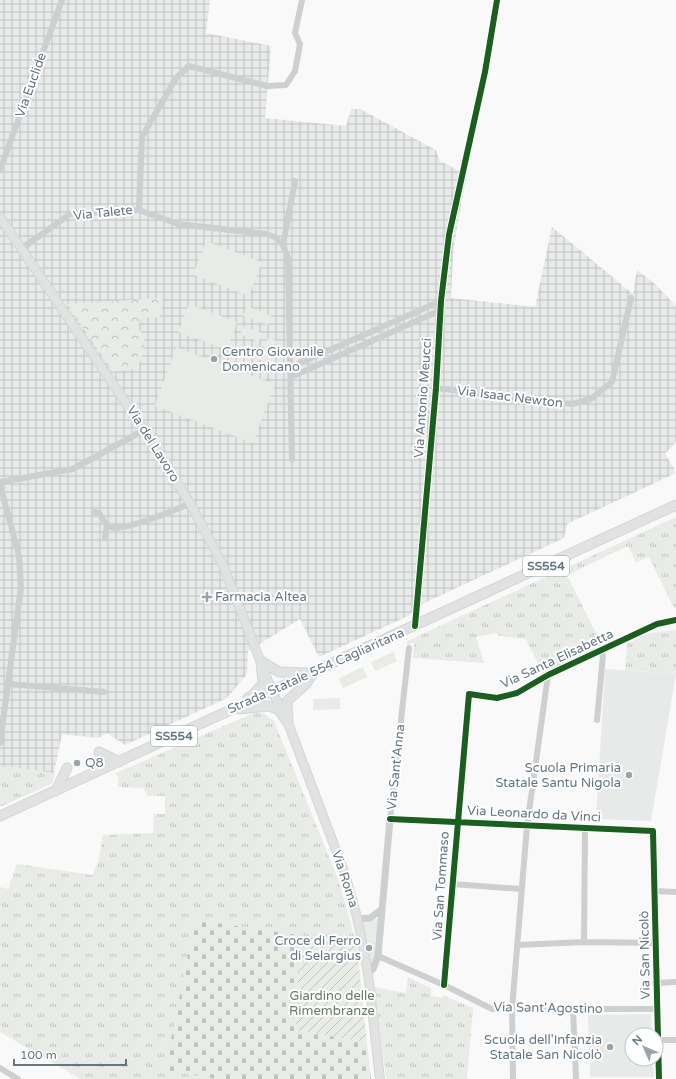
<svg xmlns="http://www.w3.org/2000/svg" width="676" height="1079" font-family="'Varela Round',sans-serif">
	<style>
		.built { fill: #e8e9e9 }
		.industrial { fill: url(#industrial-grid) }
		.grass { fill: url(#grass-tufts) }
		.forest { fill: url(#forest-crowns) }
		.cemetery { fill: url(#cemetery-stones) }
		.park { fill: #e8ebe6 }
		.garden { fill: url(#garden-furrows) }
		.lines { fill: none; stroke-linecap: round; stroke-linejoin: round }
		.secondary-casing { stroke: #d5d6d7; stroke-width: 10 }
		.primary-casing { stroke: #d5d6d7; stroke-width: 11 }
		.minor { stroke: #cecfd0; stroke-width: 6 }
		.tertiary { stroke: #cecfd0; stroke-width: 7 }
		.secondary { stroke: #e1e2e2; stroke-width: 8 }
		.primary { stroke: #e1e2e2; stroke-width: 9 }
		.cycleway-casing { stroke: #fff; stroke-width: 8 }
		.cycleway { stroke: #1b5e20; stroke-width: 6 }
		.poi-dot { fill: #99a4ac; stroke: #fff; stroke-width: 1.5 }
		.labels { text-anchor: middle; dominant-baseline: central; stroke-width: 4; stroke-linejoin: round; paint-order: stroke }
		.shield { fill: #fff; stroke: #939fa8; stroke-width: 1 }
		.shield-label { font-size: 12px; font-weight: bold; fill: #657683 }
		.street-label { font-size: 13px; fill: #657683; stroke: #fff }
		.poi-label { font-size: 13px; fill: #657683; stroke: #fff; text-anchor: start }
		.park-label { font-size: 13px; fill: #687a64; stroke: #fff }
	</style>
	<defs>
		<pattern id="industrial-grid" width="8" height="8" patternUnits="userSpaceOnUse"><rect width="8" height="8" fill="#e8e9e9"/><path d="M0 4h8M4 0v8" fill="none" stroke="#c0c1c2"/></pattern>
		<pattern id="grass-tufts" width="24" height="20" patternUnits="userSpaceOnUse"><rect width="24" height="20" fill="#e8ebe6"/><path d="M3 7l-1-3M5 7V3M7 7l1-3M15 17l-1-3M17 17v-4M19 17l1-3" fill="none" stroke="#c0c3c0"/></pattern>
		<pattern id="forest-crowns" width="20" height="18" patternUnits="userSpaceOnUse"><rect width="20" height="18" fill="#e8ebe6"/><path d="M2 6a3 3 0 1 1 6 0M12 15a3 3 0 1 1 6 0" fill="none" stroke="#c0c3c0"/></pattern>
		<pattern id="cemetery-stones" width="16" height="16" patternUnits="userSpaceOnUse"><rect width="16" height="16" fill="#e8ebe6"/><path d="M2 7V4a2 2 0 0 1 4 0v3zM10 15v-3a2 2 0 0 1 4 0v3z" fill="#c0c3c0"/></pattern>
		<pattern id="garden-furrows" width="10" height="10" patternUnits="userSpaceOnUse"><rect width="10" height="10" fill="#e8ebe6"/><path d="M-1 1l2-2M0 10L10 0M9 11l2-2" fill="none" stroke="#c0c3c0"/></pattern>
	</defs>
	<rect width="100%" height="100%" fill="#f9f9f9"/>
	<path class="built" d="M605 669 676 674 651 821 596 819Z
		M651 1014 652 1035H632V1059H653L654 1077H590L588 1015Z"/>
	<path class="industrial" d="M0 0H210L206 33 271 46 265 118 346 126 351 109H360L436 150 440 161 467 175 460 209 453 254 451 298 535 307 552 227 633 294 637 270 654 283 676 306V442L665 454 674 468V474L567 524 564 538 422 604 408 616 319 657 300 619 248 651 247 674 227 698 125 745 107 733 98 738 62 734 54 773 0 766Z"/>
	<path class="grass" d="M676 517V607L674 608 649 557 636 562 628 546 567 575 602 645 543 674 526 639 499 636 497 633 476 637 484 663 413 658 414 642 407 645V641Z
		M676 630V674L625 670 627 644 649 633Z
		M257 713 265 714 274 721 339 881 357 947 305 936 195 920 218 1079H81L0 1032V887L8 889 17 864 92 875 98 863 103 835 153 833 154 814H165V796H147L143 788 118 787V778L116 773 249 715Z
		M0 766 54 773 53 783 0 807Z
		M408 977 431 988V996L442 998 443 995 473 1008 467 1079H386L374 987 406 993Z"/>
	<path class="forest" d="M163 298 160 317 141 318 138 328C150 340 143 353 138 368L113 372 67 304Z"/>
	<path class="cemetery" d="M195 920 305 936 296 989 301 990 295 1030 367 1042 371 1079H217L165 1070Z"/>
	<path class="park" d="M206 241 262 262 249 296 193 275Z
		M189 304 237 322 227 350 178 332Z
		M247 306 272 316 268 325 243 316Z
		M244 326 262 333 259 342 240 334Z
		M268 338 277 341 268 363 259 360Z
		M237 343 255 350 252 359 234 352Z
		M176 347 275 384 253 443 155 406Z
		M393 652 397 661 375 671 371 662Z
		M363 667 367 677 343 688 339 678Z
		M340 698V709L313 710V699Z
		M380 919 374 964 370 966 361 920Z"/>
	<path class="garden" d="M305 936 357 947 367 1042 295 1030 301 991 296 990Z"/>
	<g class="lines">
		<defs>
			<path id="secondary" d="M0 217 144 430 190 503 223 565 272 691 288 723 345 874 358 921 368 973 380 1079"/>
			<path id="primary" d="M261 661 279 672 307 673
				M248 698 253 695 263 683 261 661
				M239 709 269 706 279 710 288 723
				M288 721 287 701 306 684 313 673
				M99 752 119 762
				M56 791 67 768
				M0 816 676 505"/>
		</defs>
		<use href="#secondary" class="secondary-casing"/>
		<use href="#primary" class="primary-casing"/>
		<path class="minor" d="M0 170 62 0
			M139 210 142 137 176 78 189 66 267 86 286 85 295 71 300 44 295 33 302 0
			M21 249 70 214 139 210 178 224 266 234 275 237 283 245
			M291 367 441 301
			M291 377 441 310
			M436 388 572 404 591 399 612 382 631 298
			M292 459 288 258 283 245 295 181
			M0 482 73 469 144 430
			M0 484 19 556 21 587 0 743
			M94 512 99 513C102 519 107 527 114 528 127 529 177 510 190 503
			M105 538 107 525
			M415 626 436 388 441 301 449 235 485 72 497 0
			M9 684 104 692
			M597 720 603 655 601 650
			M390 819 409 648
			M452 884 522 889
			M655 891 676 892
			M584 942 585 828
			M518 945 584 942 656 943
			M378 956 444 985 492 1009H656
			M655 983 676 982
			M444 985 469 694 497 698 517 693 548 675 657 624 676 620
			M573 1009 576 1078
			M657 1040H676
			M0 1068 18 1079
			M513 1079 512 1009 527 826 548 675"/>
		<path class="tertiary" d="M357 919 370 918 381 910
			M368 973 373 969 378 956 390 819 653 831 659 1079"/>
		<use href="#secondary" class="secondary"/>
		<use href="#primary" class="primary"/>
		<defs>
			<path id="cycleway" d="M415 626 436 388 441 301 449 235 485 72 497 0
				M390 819 653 831 659 1079
				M444 985 469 694 497 698 517 693 548 675 657 624 676 620"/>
		</defs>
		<use href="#cycleway" class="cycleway-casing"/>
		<use href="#cycleway" class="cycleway"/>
	</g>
	<g class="poi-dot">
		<circle cx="214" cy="359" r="4"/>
		<path d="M205 591h4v4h4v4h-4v4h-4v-4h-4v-4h4z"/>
		<circle cx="77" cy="763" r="4"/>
		<circle cx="629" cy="775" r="4"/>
		<circle cx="369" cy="948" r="4"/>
		<circle cx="610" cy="1047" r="4"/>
	</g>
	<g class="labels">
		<g class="shield">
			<rect x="523" y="556" width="46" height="20" rx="3"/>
			<rect x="151" y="726" width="46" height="20" rx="3"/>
		</g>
		<g class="shield-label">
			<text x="546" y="566">SS554</text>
			<text x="174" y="736">SS554</text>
		</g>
		<g class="street-label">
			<text transform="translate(31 85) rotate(-70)">Via Euclide</text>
			<text transform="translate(103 213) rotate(-6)">Via Talete</text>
			<text transform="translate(510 397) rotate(7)">Via Isaac Newton</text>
			<text transform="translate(423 398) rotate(-86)">Via Antonio Meucci</text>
			<text transform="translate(153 444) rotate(58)">Via del Lavoro</text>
			<text transform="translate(557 659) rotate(-25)">Via Santa Elisabetta</text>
			<text transform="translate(316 671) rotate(-24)">Strada Statale 554 Cagliaritana</text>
			<text transform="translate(396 767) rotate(-84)">Via Sant'Anna</text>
			<text transform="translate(534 814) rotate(3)">Via Leonardo da Vinci</text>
			<text transform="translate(345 879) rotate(72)">Via Roma</text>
			<text transform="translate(441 886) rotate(-86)">Via San Tommaso</text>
			<text transform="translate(645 955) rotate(-91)">Via San Nicolò</text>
			<text transform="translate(548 1008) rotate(1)">Via Sant'Agostino</text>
		</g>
		<g class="poi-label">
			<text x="222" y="352">Centro Giovanile<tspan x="222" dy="15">Domenicano</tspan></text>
			<text x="215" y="597">Farmacia Altea</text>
			<text x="85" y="763">Q8</text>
			<text x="621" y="768" text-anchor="end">Scuola Primaria<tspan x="621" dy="15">Statale Santu Nigola</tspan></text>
			<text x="361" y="941" text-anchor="end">Croce di Ferro<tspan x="361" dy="15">di Selargius</tspan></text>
			<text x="602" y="1040" text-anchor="end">Scuola dell'Infanzia<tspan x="602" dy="15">Statale San Nicolò</tspan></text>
		</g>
		<g class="park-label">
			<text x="332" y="996">Giardino delle<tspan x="332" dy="15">Rimembranze</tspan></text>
		</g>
	</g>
	<g transform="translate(644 1047) rotate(315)"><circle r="19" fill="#ffffff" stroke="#c1c8cd"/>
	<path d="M0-3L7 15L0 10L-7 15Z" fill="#99a4ac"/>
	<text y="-6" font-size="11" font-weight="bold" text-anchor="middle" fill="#657683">N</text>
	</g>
	<path d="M14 1059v6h112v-6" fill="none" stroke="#657683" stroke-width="2"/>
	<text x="20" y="1059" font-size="12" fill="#657683" stroke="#ffffff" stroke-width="3" paint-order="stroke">100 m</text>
</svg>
